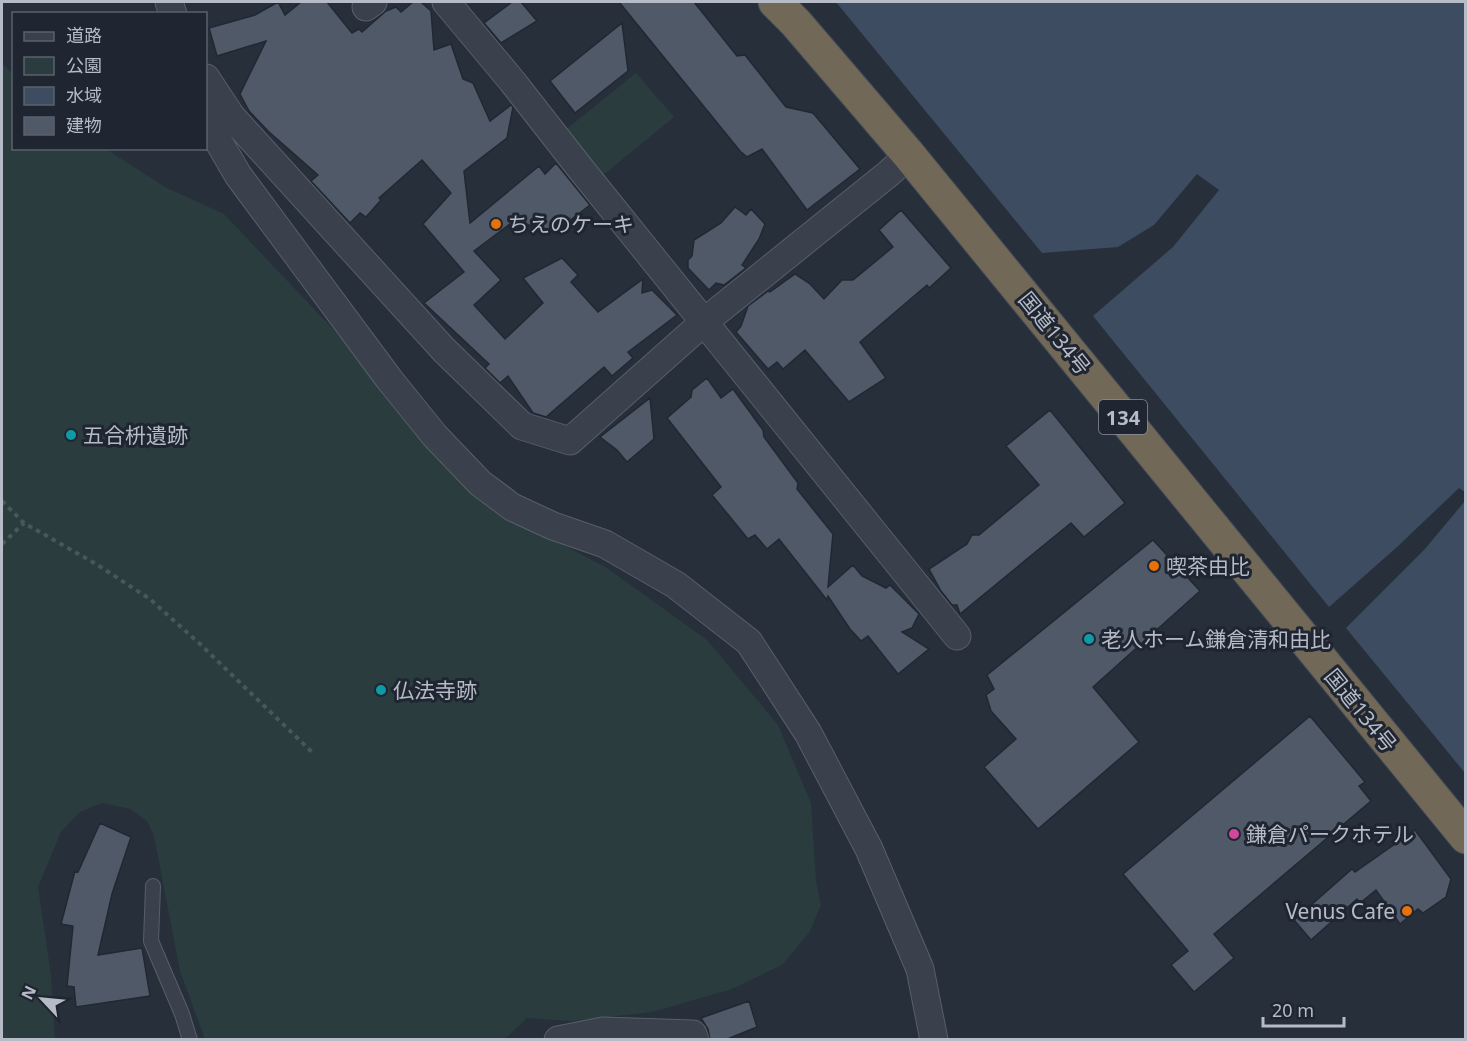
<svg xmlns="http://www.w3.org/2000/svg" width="1467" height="1041" font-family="'Noto Sans','Noto Sans JP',sans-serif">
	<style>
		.green { fill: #2a3c3d }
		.water { fill: #3e4c62 }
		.building { fill: #505967; stroke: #212833; stroke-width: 1.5 }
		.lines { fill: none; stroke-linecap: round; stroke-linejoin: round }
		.lane-casing { stroke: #585f6a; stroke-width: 16 }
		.street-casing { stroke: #585f6a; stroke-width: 29 }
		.highway-casing { stroke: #454c57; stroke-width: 35 }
		.path { stroke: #47575a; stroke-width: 4; stroke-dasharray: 4.5 4.5; stroke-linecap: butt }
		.lane { stroke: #3a414c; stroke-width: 14 }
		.street { stroke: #3a414c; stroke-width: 27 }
		.highway { stroke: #716858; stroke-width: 33 }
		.food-dot { fill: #e8710a; stroke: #1f2631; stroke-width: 2 }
		.culture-dot { fill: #0f9aa8; stroke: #1f2631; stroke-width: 2 }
		.hotel-dot { fill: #d1479c; stroke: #1f2631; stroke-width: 2 }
		.labels { text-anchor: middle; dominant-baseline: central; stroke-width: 6; stroke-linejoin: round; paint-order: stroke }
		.shield { fill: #1f2631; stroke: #898f9a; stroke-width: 1.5 }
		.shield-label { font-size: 20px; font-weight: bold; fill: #b6bcc7 }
		.poi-label { font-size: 21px; fill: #b6bcc7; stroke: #1f2631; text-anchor: start }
		.street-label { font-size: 21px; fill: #b6bcc7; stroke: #1f2631 }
	</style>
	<rect width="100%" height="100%" fill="#272f3b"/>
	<path class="green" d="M2 63 13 74 14 148 106 149 165 187 224 214 333 329 409 422 492 507 607 568 707 640 778 725 811 803 816 881 821 905 809 933 782 965 732 989 652 1012 572 1021 527 1018 505 1039H205L180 971 154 836 147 821 130 809 102 803 80 812 61 832 38 887 51 975 55 1039H2Z
		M636 73 674 117 601 177 564 131Z"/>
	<path class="water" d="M836 2H1465V492L1459 488 1397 547 1329 607 1093 316 1173 247 1219 190 1197 174 1154 225 1118 247 1042 253Z
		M1465 501V773L1346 628 1425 549Z"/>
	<path class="building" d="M278 2 285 15 301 2H327L352 33 359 29 362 32 386 11 396 7 401 12 413 2H421L431 11 434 50 451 44 463 79 473 83 490 121 511 105 513 107 507 138 464 171 470 223 539 166 545 174 556 163 590 205 555 232 514 221 474 251 501 280 474 305 505 339 543 303 523 278 562 258 578 275 571 282 598 312 643 279 642 293 652 290 677 315 628 352 633 358 612 376 604 367 546 417 533 413 508 376 500 383 485 368 489 364 424 303 464 272 423 224 451 193 422 160 379 198 381 200 366 217 360 213 350 223 311 181 318 175 269 132 249 111 240 94 266 41 217 56 209 28 255 15Z
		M512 2H521L537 21 501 43 484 23Z
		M619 2H694L737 56 745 55 786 107 813 113 860 169 807 210 762 149 747 157 740 151Z
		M622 23 628 71 575 113 550 81Z
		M735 207 746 215 751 209 765 224 759 239 742 265 746 268 724 285 716 283 709 290 688 268V260L692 256 694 240 721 223Z
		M901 210 951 268 929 288 927 285 860 342 886 378 849 402 805 350 783 369 777 362 768 369 736 332 741 326 748 306 768 291 770 292 795 274 810 284 824 299 842 280H853L893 247 879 230Z
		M707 378 721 398 733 389 763 430 764 437 798 483 797 489 833 534 828 587 853 565 862 576 886 588 890 585 919 614 912 628 902 632 929 649 898 674 868 636 861 641 850 629 828 596 827 600 779 539 767 549 755 535 748 539 712 495 721 487 667 418 691 397 692 390Z
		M650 398 654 439 627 462 617 450 600 437Z
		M1050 410 1125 503 1084 537 1071 523 960 614 957 605H952L941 591 929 569 967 544 972 535H979L1039 485 1006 446Z
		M1153 540 1200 591 1093 687 1139 742 1038 829 984 767 1016 739 991 711 986 695 994 689 987 675Z
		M1310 716 1365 782 1359 786 1371 801 1214 934 1234 958 1194 992 1171 965 1188 951 1123 874Z
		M100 823 131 837 112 894 98 955 142 948 150 996 76 1007 74 987 67 986 73 926 61 924 75 871 78 872Z
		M1415 830 1451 879 1446 897 1423 913 1418 909 1400 924 1376 890 1360 903 1357 899 1311 940 1294 920 1352 869 1355 872Z
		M749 1001 757 1027 725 1040H710L708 1029 701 1018Z"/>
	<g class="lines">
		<defs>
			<path id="lane" d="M153 886 151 941 182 1014 190 1040"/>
			<path id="street" d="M169 2 173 14
				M446 2 512 81 580 168 957 636
				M366 7 373 2
				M206 78 231 116 444 350 522 426 570 441 704 322 888 174 909 155
				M206 120 238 175 389 379 435 436 480 483 512 507 553 526 605 544 676 585 749 642 808 733 869 849 920 969 934 1040
				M558 1040 603 1031 693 1034 695 1040"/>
			<path id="highway" d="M775 2 796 23 909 155 1466 837"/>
		</defs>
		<use href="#lane" class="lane-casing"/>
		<use href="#street" class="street-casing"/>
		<use href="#highway" class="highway-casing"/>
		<path class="path" d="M2 501 24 523 96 564 150 599 201 645 314 754
			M2 544 24 523"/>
		<use href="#lane" class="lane"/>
		<use href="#street" class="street"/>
		<use href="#highway" class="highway"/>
	</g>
	<g class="food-dot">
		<circle cx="496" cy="224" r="6"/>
		<circle cx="1154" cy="566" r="6"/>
		<circle cx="1407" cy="911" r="6"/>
	</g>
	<g class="culture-dot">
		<circle cx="71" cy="435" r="6"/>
		<circle cx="1089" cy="639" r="6"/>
		<circle cx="381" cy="690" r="6"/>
	</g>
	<circle class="hotel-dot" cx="1234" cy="834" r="6"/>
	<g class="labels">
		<rect class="shield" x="1099" y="400" width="48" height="34" rx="4.5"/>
		<g class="shield-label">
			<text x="1123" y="417">134</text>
		</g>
		<g class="poi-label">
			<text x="508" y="224">ちえのケーキ</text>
			<text x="83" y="435">五合枡遺跡</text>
			<text x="1166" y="566">喫茶由比</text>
			<text x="1101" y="639">老人ホーム鎌倉清和由比</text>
			<text x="393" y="690">仏法寺跡</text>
			<text x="1246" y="834">鎌倉パークホテル</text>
			<text x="1395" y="911" text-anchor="end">Venus Cafe</text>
		</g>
		<g class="street-label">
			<text transform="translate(1055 333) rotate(51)">国道134号</text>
			<text transform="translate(1361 710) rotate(51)">国道134号</text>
		</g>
	</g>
	<rect width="1467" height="1041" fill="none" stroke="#b6bcc7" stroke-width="6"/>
	<rect x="12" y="12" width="195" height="138" fill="#1f2631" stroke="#5b626d" stroke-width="1.5"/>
	<rect x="24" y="32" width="30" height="9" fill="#3a414c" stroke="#5b626d" stroke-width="1.5"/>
	<text x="66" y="42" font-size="18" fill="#b6bcc7">道路</text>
	<rect x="24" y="57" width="30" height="18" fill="#2a3c3d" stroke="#5b626d" stroke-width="1.5"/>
	<text x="66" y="72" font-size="18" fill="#b6bcc7">公園</text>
	<rect x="24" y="87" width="30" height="18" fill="#3e4c62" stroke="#5b626d" stroke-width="1.5"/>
	<text x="66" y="102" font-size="18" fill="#b6bcc7">水域</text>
	<rect x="24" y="117" width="30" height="18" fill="#505967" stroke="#5b626d" stroke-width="1.5"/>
	<text x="66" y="132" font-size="18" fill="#b6bcc7">建物</text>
	<g transform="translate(42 999) rotate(296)" stroke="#1f2631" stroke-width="4.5" paint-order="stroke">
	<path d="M0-4.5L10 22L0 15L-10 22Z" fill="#b6bcc7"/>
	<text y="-9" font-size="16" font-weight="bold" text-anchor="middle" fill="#b6bcc7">N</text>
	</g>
	<path d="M1263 1017v9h81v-9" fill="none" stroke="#b6bcc7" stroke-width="3"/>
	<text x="1272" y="1017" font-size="18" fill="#b6bcc7" stroke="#1f2631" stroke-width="4.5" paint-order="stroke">20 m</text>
</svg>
